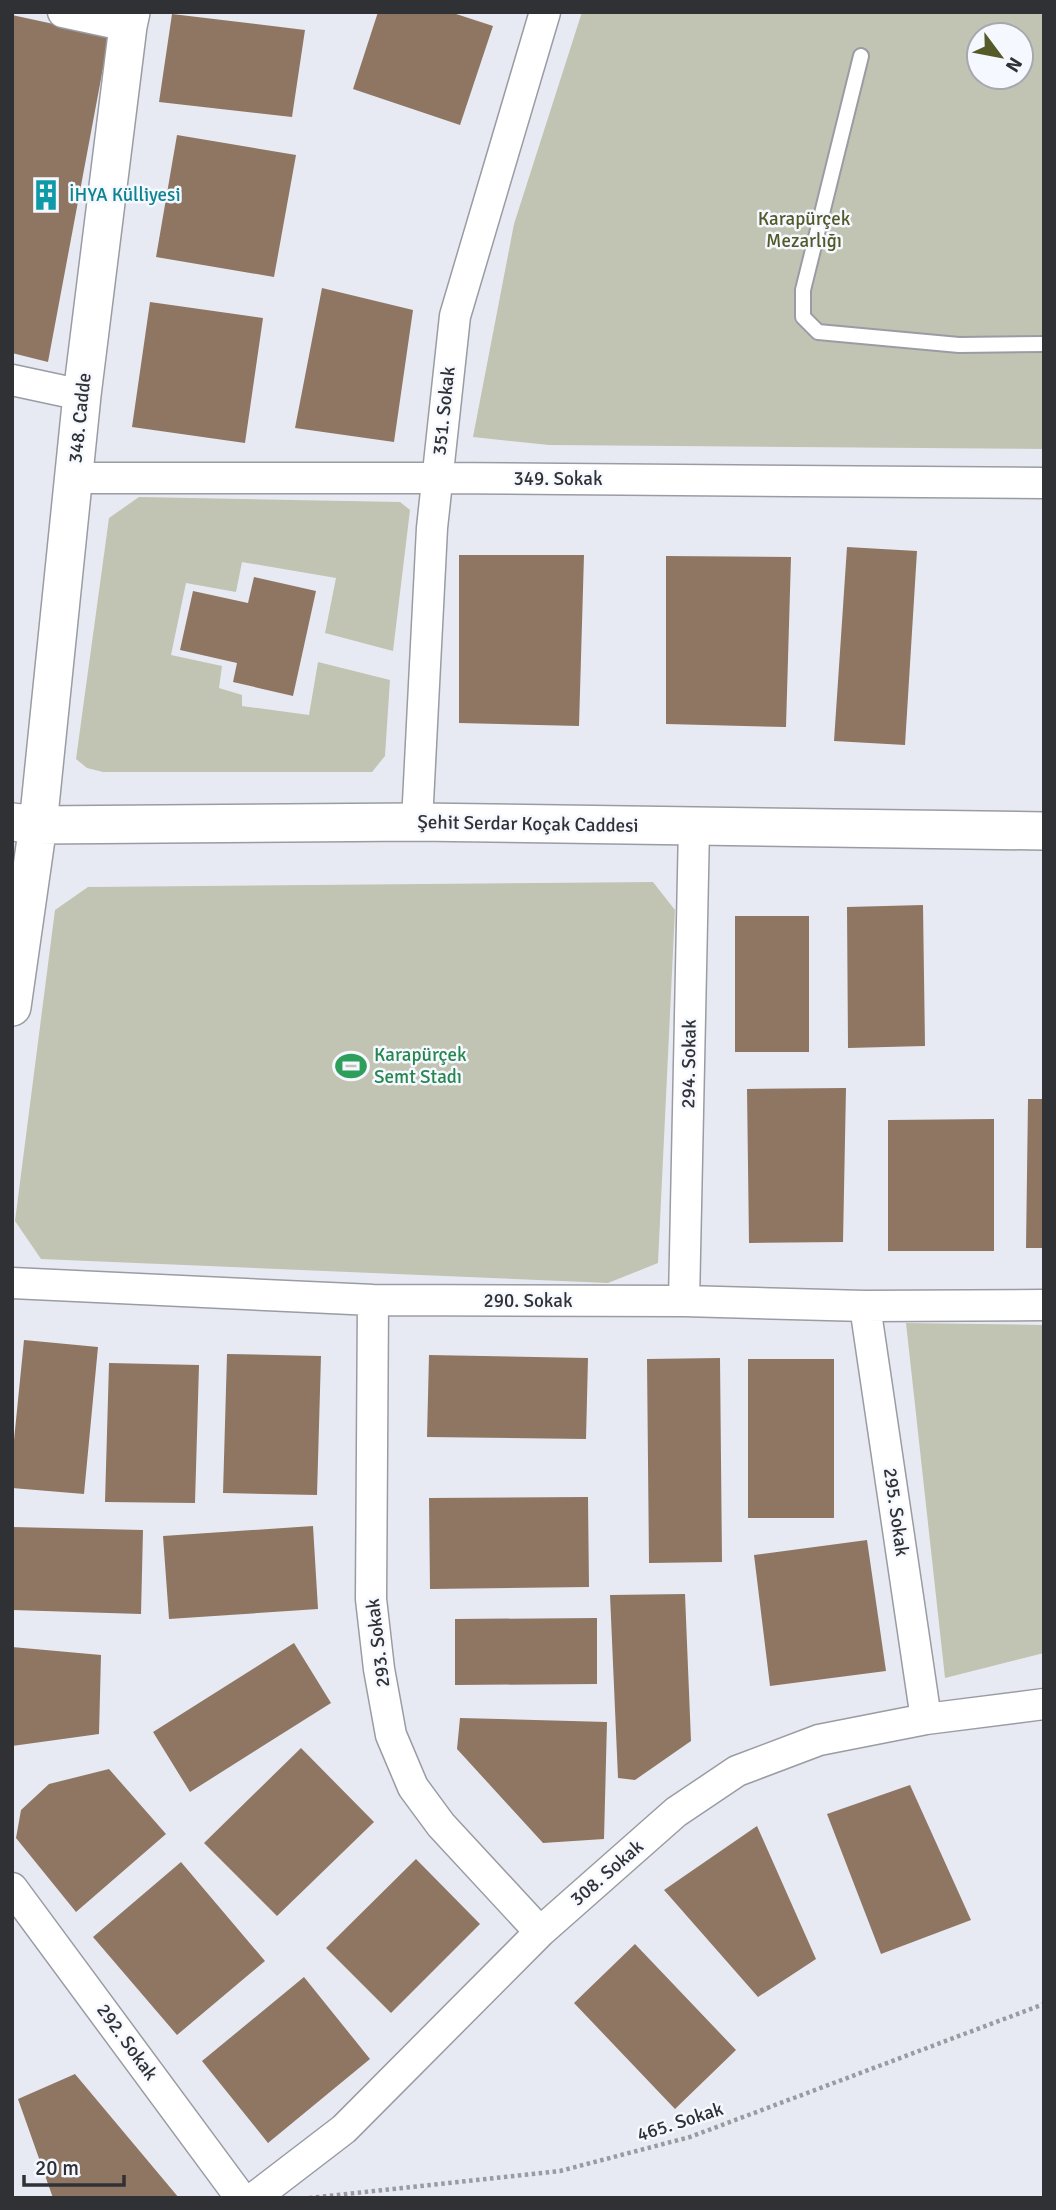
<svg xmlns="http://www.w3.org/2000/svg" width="1056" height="2210" font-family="Signika,sans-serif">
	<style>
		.green { fill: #c1c4b2; fill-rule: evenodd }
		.building { fill: #8f7663 }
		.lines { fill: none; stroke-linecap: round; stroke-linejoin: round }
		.service-casing { stroke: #9a9ca4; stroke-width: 18 }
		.minor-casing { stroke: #9a9ca4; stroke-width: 33 }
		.tertiary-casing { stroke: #9a9ca4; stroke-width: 40 }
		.path { stroke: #999ba1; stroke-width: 4.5; stroke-dasharray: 3.5 3.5; stroke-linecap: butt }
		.service { stroke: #fff; stroke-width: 14 }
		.minor { stroke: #fff; stroke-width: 30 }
		.tertiary { stroke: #fff; stroke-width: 37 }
		.labels { text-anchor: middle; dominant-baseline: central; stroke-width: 5; stroke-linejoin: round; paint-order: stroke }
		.culture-label { font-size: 19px; fill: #0d838f; stroke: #f6f8ff; text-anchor: start }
		.park-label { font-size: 19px; fill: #525827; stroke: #f6f8ff }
		.street-label { font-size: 19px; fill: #303134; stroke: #f6f8ff }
		.leisure-label { font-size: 19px; fill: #27864d; stroke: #f6f8ff; text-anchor: start }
	</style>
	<rect width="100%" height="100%" fill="#e8eaf3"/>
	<path class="green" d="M582 12H1044V449L549 445 473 437 514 224ZM979 35H1021V77H979Z
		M139 497 400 502 410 510 393 651 325 633 336 578 242 562 236 592 186 583 171 655 222 666 219 688 242 695V706L309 715 318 662 390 680 385 756 372 772H103L87 768 76 759 109 518Z
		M653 882 675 910 658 1263 608 1283 41 1259 15 1221 55 910 88 887Z
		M906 1323 1044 1325V1653L945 1678Z"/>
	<path class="building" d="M378 12H450L493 26 460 125 353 89Z
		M172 14 305 30 292 117 159 102Z
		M12 15 109 36 48 362 12 353Z
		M177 135 296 155 274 277 156 257Z
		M322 288 413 310 394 442 295 428Z
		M150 302 263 318 245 443 132 427Z
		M847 547 917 551 905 745 834 741Z
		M459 555H584L579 726 459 723Z
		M666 556 791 557 786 727 666 724Z
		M254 577 316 591 293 696 233 682 237 663 180 650 193 591 248 603Z
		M923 905 925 1046 848 1048 847 907Z
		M735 916H809V1052H735Z
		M846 1088 843 1242 749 1243 747 1089Z
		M1028 1099H1044V1248H1026Z
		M994 1119V1251H888V1120Z
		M24 1340 98 1347 84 1494 12 1488V1460Z
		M227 1354 321 1356 317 1495 223 1493Z
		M429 1355 588 1358 586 1439 427 1437Z
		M720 1358 722 1562 649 1563 647 1359Z
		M748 1359H834V1518H748Z
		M109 1363 199 1365 195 1503 105 1502Z
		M588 1497 589 1587 430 1589 429 1498Z
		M313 1526 318 1609 169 1619 163 1536Z
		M12 1527 143 1530 141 1614 12 1610Z
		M867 1540 886 1671 770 1686 754 1555Z
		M685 1594 691 1741 635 1780 618 1778 610 1595Z
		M597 1618V1684L455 1685V1619Z
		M294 1643 331 1703 190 1792 153 1732Z
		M12 1647 101 1655 99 1734 12 1746Z
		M460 1718 607 1722 604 1839 543 1843 457 1749Z
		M301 1748 374 1822 277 1916 204 1843Z
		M109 1769 166 1834 76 1912 16 1838 21 1810 49 1784Z
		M910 1785 971 1920 881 1954 827 1814Z
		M757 1826 816 1959 758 1997 664 1890Z
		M416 1859 480 1924 391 2013 326 1948Z
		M181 1862 265 1961 177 2035 93 1937Z
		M635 1944 736 2050 675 2109 574 2003Z
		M304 1977 370 2059 268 2143 202 2061Z
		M75 2074 179 2198H53L18 2099Z"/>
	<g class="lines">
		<defs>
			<path id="service" d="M861 56 803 290V317L818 332 959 345 1044 344"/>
			<path id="minor" d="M63 12 128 26
				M12 380 82 395
				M73 478H437L1044 483
				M417 822 432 528 455 316 545 12
				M12 1283 373 1300 684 1301 865 1306 1044 1305
				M373 1300 371 1599 379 1669 391 1735 413 1787 441 1825 540 1932
				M684 1301 694 827
				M865 1306 926 1719
				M12 1888 241 2198
				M254 2198 344 2129 540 1932 676 1812 737 1771 819 1740 926 1719 1044 1704"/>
			<path id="tertiary" d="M12 822 38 825 417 822 1044 831
				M12 1007 38 825 82 395 128 26 131 12"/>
		</defs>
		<use href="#service" class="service-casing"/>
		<use href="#minor" class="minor-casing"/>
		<use href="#tertiary" class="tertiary-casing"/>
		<path class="path" d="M309 2198 560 2171 690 2137 1044 2004"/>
		<use href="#service" class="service"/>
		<use href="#minor" class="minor"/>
		<use href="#tertiary" class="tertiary"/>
	</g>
	<defs>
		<symbol id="building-bare" viewBox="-9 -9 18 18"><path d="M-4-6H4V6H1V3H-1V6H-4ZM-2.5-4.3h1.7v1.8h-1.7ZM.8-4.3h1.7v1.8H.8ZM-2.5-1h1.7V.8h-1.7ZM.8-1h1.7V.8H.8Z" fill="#0f9aa8" stroke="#f6f8ff" stroke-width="2.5" paint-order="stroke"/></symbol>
		<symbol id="stadium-bare" viewBox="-9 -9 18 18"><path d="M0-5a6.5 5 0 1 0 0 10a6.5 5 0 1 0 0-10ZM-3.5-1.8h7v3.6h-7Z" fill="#2e9e5b" stroke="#f6f8ff" stroke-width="2.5" paint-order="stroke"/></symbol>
	</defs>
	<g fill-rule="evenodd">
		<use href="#building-bare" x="24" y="173" width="44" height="44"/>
		<use href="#stadium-bare" x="329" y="1044" width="44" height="44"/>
	</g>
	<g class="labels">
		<g class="culture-label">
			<text x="69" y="195">İHYA Külliyesi</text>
		</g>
		<g class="park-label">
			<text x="804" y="219">Karapürçek<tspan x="804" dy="22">Mezarlığı</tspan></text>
		</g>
		<g class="street-label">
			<text transform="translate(444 411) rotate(-84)">351. Sokak</text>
			<text transform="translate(80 418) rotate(-84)">348. Cadde</text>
			<text x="558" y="479">349. Sokak</text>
			<text transform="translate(528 824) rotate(1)">Şehit Serdar Koçak Caddesi</text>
			<text transform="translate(689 1064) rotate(-89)">294. Sokak</text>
			<text x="528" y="1301">290. Sokak</text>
			<text transform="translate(896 1512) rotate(82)">295. Sokak</text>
			<text transform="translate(378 1643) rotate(-97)">293. Sokak</text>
			<text transform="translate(607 1873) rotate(-41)">308. Sokak</text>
			<text transform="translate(127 2042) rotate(54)">292. Sokak</text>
			<text transform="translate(680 2122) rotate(-18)">465. Sokak</text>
		</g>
		<g class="leisure-label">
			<text x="374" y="1055">Karapürçek<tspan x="374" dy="22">Semt Stadı</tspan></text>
		</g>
	</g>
	<rect width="1056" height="2210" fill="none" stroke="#303134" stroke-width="28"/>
	<g transform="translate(1000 56) rotate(122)"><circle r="33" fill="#f6f8ff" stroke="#a7a8ae" stroke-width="2"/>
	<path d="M0-5L12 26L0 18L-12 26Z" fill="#555a28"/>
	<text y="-10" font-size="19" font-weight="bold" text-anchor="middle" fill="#303134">N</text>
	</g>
	<path d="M24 2175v10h100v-10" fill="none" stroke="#303134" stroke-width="3.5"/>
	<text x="35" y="2175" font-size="21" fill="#303134" stroke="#f6f8ff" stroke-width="5" paint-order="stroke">20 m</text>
</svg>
